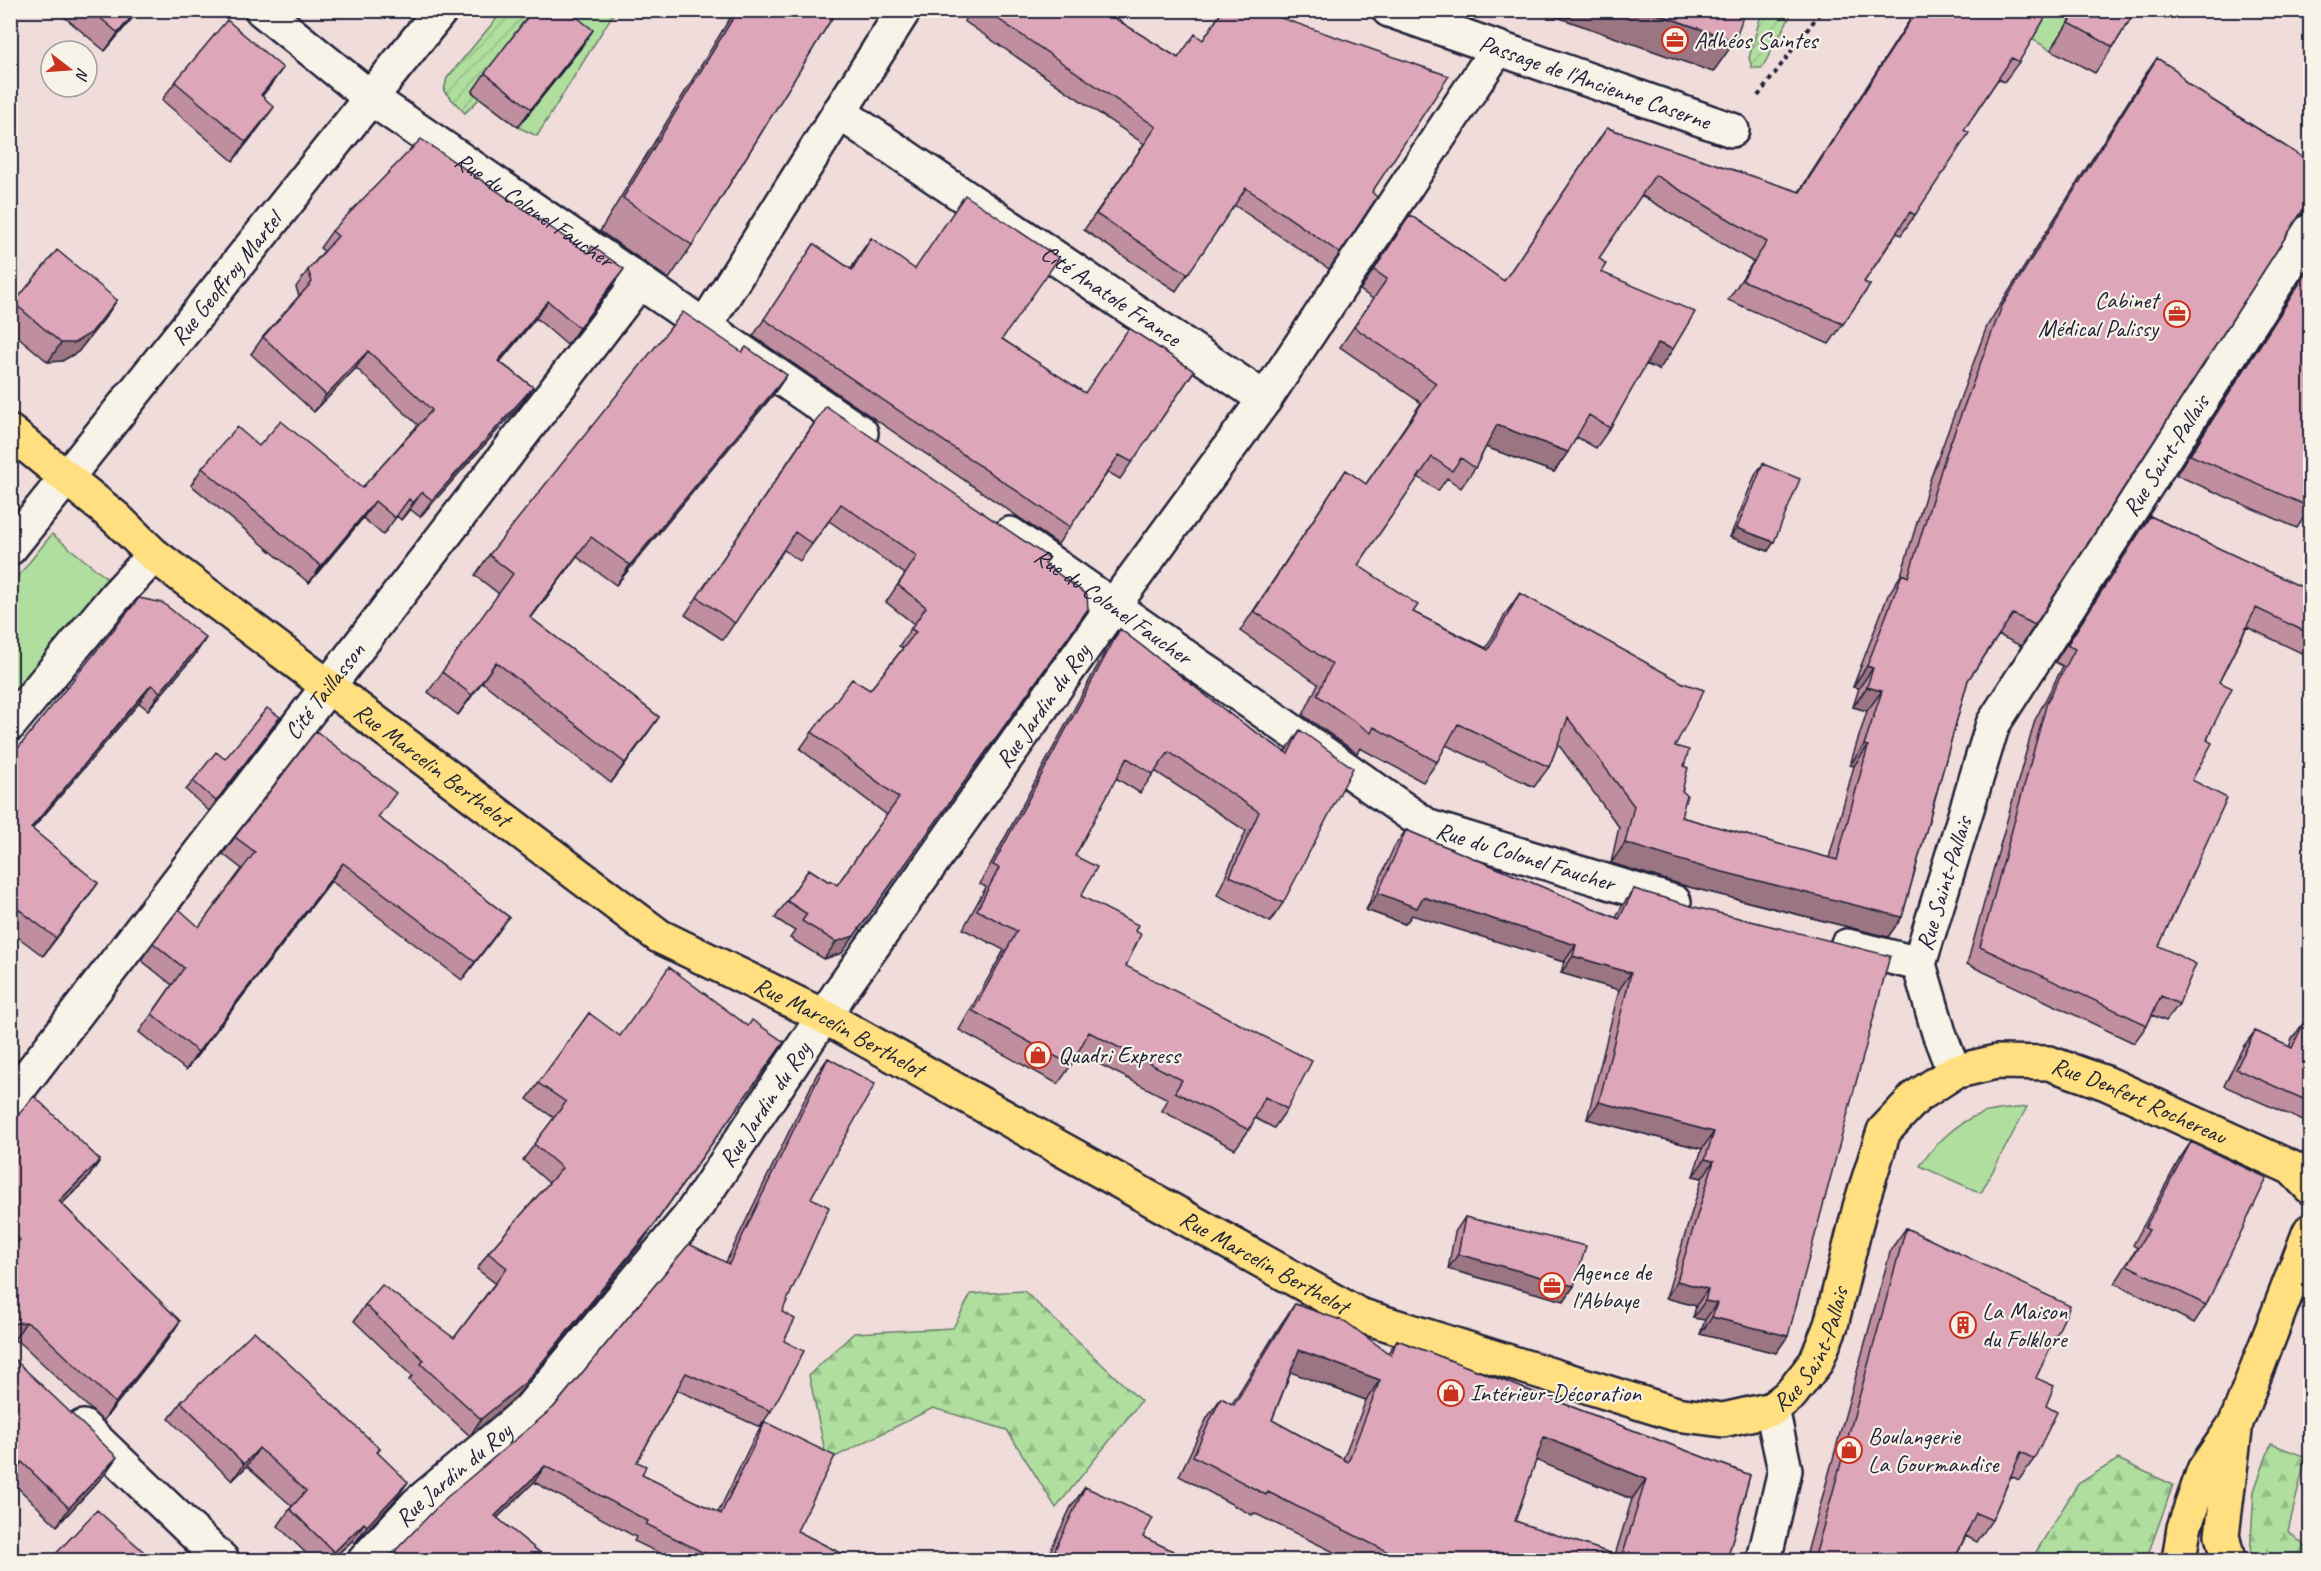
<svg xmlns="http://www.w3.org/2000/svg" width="2321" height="1571" font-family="Caveat,sans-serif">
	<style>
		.grass { fill: #afde9e; stroke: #68806c; stroke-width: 1.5 }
		.forest { fill: url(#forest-firs); stroke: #68806c; stroke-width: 1.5 }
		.garden { fill: url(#garden-furrows); stroke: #68806c; stroke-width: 1.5 }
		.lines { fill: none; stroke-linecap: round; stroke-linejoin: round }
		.minor-casing { stroke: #22223b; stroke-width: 38 }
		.major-casing { stroke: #22223b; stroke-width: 38 }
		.path { stroke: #22223b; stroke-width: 4; stroke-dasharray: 4.5 4.5; stroke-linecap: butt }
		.minor { stroke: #f7f3e8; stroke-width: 33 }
		.major { stroke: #ffdf80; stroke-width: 33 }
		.wall { fill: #bf8f9f; stroke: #22223b; stroke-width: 1.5; fill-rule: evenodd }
		.shaded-wall { fill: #9b7482; stroke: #22223b; stroke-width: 1.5 }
		.building { fill: #dea6b9; stroke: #22223b; stroke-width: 1.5; fill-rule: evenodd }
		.labels { text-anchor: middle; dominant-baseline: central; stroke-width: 4.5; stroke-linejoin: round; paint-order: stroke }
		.poi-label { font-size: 24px; fill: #22223b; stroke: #f7f3e8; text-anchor: start }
		.street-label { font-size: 24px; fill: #22223b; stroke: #f7f3e8 }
	</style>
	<defs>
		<pattern id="forest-firs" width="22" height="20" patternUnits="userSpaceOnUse" patternTransform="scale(1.5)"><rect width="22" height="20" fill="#afde9e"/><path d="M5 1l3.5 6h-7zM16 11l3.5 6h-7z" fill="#96be89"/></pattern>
		<pattern id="garden-furrows" width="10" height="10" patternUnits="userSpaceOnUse" patternTransform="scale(1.5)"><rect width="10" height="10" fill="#afde9e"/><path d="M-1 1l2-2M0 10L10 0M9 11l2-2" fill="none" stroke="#96be89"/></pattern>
	</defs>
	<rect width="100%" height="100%" fill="#f0dcda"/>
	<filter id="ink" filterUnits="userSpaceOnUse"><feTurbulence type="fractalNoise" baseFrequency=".0167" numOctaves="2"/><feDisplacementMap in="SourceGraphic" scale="12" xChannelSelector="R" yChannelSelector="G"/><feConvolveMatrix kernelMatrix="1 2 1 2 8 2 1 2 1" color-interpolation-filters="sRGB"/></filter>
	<g filter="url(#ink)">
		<path class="grass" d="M503 11H615L537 136 518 127 480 98 465 113 444 91 447 78Z
			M1983 11H2076L2051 50Z
			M52 534 108 579 11 699V585Z
			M2027 1107 1981 1193 1920 1166C1933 1146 1957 1122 1980 1114 1994 1109 2012 1109 2027 1107Z"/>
		<path class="forest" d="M1024 1291 1141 1401 1056 1508 1007 1430 933 1408 827 1461 809 1375 854 1333 953 1328 971 1294Z
			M2271 1444 2306 1457 2288 1531 2310 1551V1560H2253L2250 1556 2254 1491Z
			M2118 1459 2173 1485 2146 1560H2031L2078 1484Z"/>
		<path class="garden" d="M532 10 472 92 480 98 465 113 444 91 447 78 503 11Z
			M1762 11H1793L1762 68H1752L1749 58Z"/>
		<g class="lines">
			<defs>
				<g id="minor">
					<path id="s1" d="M262 10 372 99 861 433"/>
					<path id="s2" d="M1389 10 1732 130"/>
					<path id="s3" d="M839 112 1265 399"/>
					<path d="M704 327 904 10"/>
					<path id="s4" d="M1010 534 1429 827 1674 902"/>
					<path id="s5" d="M10 548 441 10"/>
					<path d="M10 724 115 597 154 555"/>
					<path d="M1847 946 1919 964"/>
					<path id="s6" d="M1954 1072 1939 1033 1919 964 1993 724 2310 231"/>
					<path id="s7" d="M10 1100 639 282"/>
					<path d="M83 1427 222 1560"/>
					<path id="s8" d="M365 1560 417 1504 528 1411 690 1216 840 992 1114 605 1265 399 1498 48"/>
					<path d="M1764 1560 1785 1470 1772 1409"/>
				</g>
				<g id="major">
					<path id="s9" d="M10 432 116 518 154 555 659 936 825 1017 1359 1315 1676 1414 1723 1420 1772 1409 1791 1394 1816 1362 1831 1325 1860 1207 1884 1131 1916 1097 1954 1072 1996 1062 2049 1063 2106 1083 2292 1168 2310 1187"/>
					<path d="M2179 1560 2184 1528 2204 1470 2236 1423 2310 1231"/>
					<path d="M2228 1560 2222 1535 2235 1430"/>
				</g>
			</defs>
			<use href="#minor" class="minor-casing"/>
			<use href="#major" class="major-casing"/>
			<path class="path" d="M1758 96 1822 10"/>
			<use href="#minor" class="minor"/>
			<use href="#major" class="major"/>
		</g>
		<path class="wall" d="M56 10H139L105 51Z
			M735 10H837L692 245 669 279 600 231Z
			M971 10H1114L1111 16 1178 58 1203 40 1223 10 1372 192 1340 253 1329 269 1234 205 1176 291 1084 230 1144 144 964 21Z
			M1916 10H2032L2019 62 2004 82 1998 79 1964 130 1915 215 1901 235 1897 233 1864 282 1870 285 1829 344 1728 300 1753 262 1641 195 1599 258 1601 272 1659 370 1646 364 1610 428 1596 448 1577 437 1554 472 1486 447 1475 468 1461 488 1447 478 1438 491 1418 477 1358 565 1413 612 1486 648 1506 613 1520 593 1675 746 1684 766 1681 817 1829 858 1854 766 1850 765 1867 711 1853 707 1859 688 1853 687 1888 595 1901 575 1931 477 1987 326 2143 78 2157 58 2187 84 2310 162V212L2301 215 2297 218 2035 625 2021 646 1999 635 1968 680 1902 917 1888 937 1689 887 1611 863 1619 827 1558 744 1549 767 1534 787 1446 745 1437 762 1423 782 1360 748 1357 753 1303 715 1318 684 1240 631 1346 470 1366 484 1421 403 1340 347 1373 299 1360 290 1410 215 1504 281 1607 128 1799 192Z
			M2076 10H2136L2113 47 2095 73 2051 50Z
			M580 49 518 127 472 92 485 73Z
			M175 82 270 86 262 96 261 125 233 161 162 100Z
			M332 231 612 286 567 345 536 318 500 362 533 387 521 404 420 517 410 509 401 520 397 516 383 535 363 518 309 583 191 485 202 468 259 446 362 488 418 425 356 368 314 412 251 354 263 337 299 296 296 287 308 270 324 251 320 248Z
			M871 238 1002 339 1084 393 1194 371 1120 479 1108 472 1058 544 753 336 814 244 851 269 859 255Z
			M2310 265V508L2297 528 2176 475Z
			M117 300 104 319 78 352 62 361 48 362 10 330V308L14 303Z
			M773 395 616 585 577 557 531 618 659 717 611 783 482 682 458 715 428 692 499 594 475 575 489 555Z
			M814 423 1045 564 842 953 824 959 790 938 795 931 775 918 809 869 829 882 837 885 887 815 800 749 812 732 870 690 903 648 899 646 914 624 886 602 905 574 829 521 800 561 784 550 723 640 685 615Z
			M1763 464 1768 551 1730 537 1756 473Z
			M2150 516 2310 591V657L2247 627 2219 682 2211 730 2192 780 2159 946 2179 1004 2166 1021 2152 1015 2147 1025 2134 1043 1967 964 2035 720 2063 666 2055 662Z
			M1120 629 1235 718 1285 752 1300 730 1283 903 1270 922 1217 895 1246 831 1155 771 1140 793 1116 778 1075 856 1081 896 1135 931 1126 966 1287 1109 1274 1128 1255 1118 1249 1130 1235 1149 1162 1111 1168 1099 1078 1053 1071 1065 1058 1084 959 1030 1004 950 963 929 986 887 980 884 1107 648Z
			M206 638 194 656 148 710 139 703 32 829 98 883 43 956 10 931V758Z
			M280 717 209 811 186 790 193 781 225 759Z
			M379 818 509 917 462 980 331 881 186 1070 139 1032 172 985 141 960 153 943 199 927 242 869 223 854 235 837Z
			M1406 830 1616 918 1622 906 1634 889 1788 1336 1776 1353 1700 1334 1705 1320 1693 1318 1696 1306 1666 1298 1702 1178 1693 1176 1702 1149 1587 1119 1619 990 1561 973 1564 962 1412 915 1405 924 1366 910 1394 847Z
			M589 1013 642 1242 515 1398 470 1436 409 1380 412 1376 354 1321 365 1305 454 1338 495 1283 477 1269 488 1253 549 1183 523 1160 554 1118 527 1099Z
			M2304 1022 2310 1025V1124L2224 1086 2243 1047 2255 1031 2289 1047 2292 1039Z
			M828 1058 811 1198 782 1312 784 1341 771 1411 760 1427 677 1390 637 1462 642 1475 718 1513 754 1438 765 1422 797 1531 854 1560H674L634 1541 636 1537 534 1482 497 1518 549 1560H389L395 1551 726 1262 817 1074Z
			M10 1125 100 1160 88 1178 62 1204 180 1321 168 1339 103 1421 22 1344 14 1340H10Z
			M2191 1142 2206 1305 2194 1323 2115 1283 2137 1248 2133 1245 2179 1160Z
			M1465 1217 1574 1286 1564 1301 1448 1269 1455 1232Z
			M1906 1228 2036 1378 2046 1406 2034 1459 2019 1480 2011 1476 1992 1520 1977 1542 1966 1536 1954 1560H1805L1891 1249Z
			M1295 1304 1388 1353 1397 1340 1750 1475 1727 1560H1350L1254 1513 1252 1515 1179 1476 1207 1418 1221 1398 1232 1404 1281 1324ZM1291 1372 1366 1400 1343 1459 1272 1420ZM1536 1460 1632 1499 1615 1555 1515 1521Z
			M10 1355 105 1474 57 1526 10 1480Z
			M181 1402 380 1449 377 1453 395 1500 355 1543 352 1541 331 1560H313L278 1526 292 1506 247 1466 232 1481 169 1419Z
			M1085 1487 1143 1537 1192 1560H1046L1071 1507Z"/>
		<path class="shaded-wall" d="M137 10H139L105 51 118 33Z
			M1537 10H1646L1735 41 1713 72Z
			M593 30 580 49 518 127 531 109Z
			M283 68 270 86 248 114 261 95Z
			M274 107 261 125 233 161 246 142Z
			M2310 199V212L2301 215 2295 220Z
			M624 269 612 286 567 345 579 328Z
			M117 300 104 319 78 352 62 361 48 362 61 343Z
			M548 301 536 318 486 378 498 361Z
			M1658 343 1673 349 1659 370 1644 363Z
			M368 351 356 368 314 412 326 395Z
			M787 375 773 395 616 585 630 565Z
			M533 387 521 404 420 517 432 500Z
			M1497 425 1568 452 1554 472 1483 446Z
			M422 492 410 509 401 520 413 503Z
			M375 501 363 518 309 583 321 566Z
			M1737 528 1774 542 1768 551 1730 537Z
			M591 537 577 557 516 637 530 617Z
			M1088 609 842 953 824 959 836 942Z
			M206 638 194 656 148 710 160 692Z
			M496 662 482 682 458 715 472 695Z
			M1867 666 1873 668 1859 688 1853 687Z
			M151 685 139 703 18 846 31 828Z
			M1867 687 1882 691 1867 711 1853 707Z
			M659 717 645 737 611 783 625 763Z
			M1864 745 1868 746 1854 766 1850 765Z
			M1625 843 1902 917 1888 937 1689 887 1611 863Z
			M343 863 331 881 186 1070 198 1052Z
			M98 883 85 901 43 956 56 938Z
			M1378 893 1423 897 1576 945 1564 962 1412 915 1405 924 1366 910Z
			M509 917 497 934 462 980 475 962Z
			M1573 956 1631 973 1619 990 1561 973Z
			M784 1042 642 1242 515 1398 470 1436 481 1419Z
			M1599 1102 1714 1132 1702 1149 1587 1119Z
			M1705 1159 1714 1161 1702 1178 1693 1176Z
			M100 1160 88 1178 47 1218 59 1201Z
			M1458 1254 1574 1286 1564 1301 1448 1269Z
			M1677 1281 1708 1289 1696 1306 1666 1298Z
			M1705 1301 1717 1303 1705 1320 1693 1318Z
			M1712 1317 1788 1336 1776 1353 1700 1334Z
			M180 1321 168 1339 103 1421 115 1403Z
			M26 1322 14 1340H10V1326L16 1323Z
			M1299 1350 1380 1380 1366 1400 1285 1370Z
			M1544 1437 1646 1479 1632 1499 1530 1458Z
			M259 1448 247 1466 232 1481 244 1464Z
			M117 1457 105 1474 57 1526 69 1508Z
			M22 1462 10 1478V1473Z
			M545 1466 534 1482 483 1532 495 1516Z
			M408 1482 395 1500 355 1543 367 1526Z
			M364 1523 352 1541 331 1560H328L334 1552Z"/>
		<path class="building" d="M91 10H137L118 33Z
			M533 10H568L593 30 531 109 485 73Z
			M738 10H837L692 245 623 198Z
			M985 10H1114L1111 16 1178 58 1195 34 1203 40 1223 10H1258L1449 76 1372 192 1377 197 1340 253 1246 188 1188 274 1096 214 1156 127Z
			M1646 10H1745L1735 41Z
			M1917 10H2032L2045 18 2019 62 2012 58 1964 130 1969 133 1915 215 1910 212 1864 282 1870 285 1843 324 1742 280 1767 242 1655 175 1599 258 1606 264 1601 272 1695 312 1673 349 1658 343 1610 428 1589 415 1568 452 1497 425 1475 468 1461 458 1452 471 1432 457 1358 565 1418 605 1413 612 1488 650 1520 593 1683 683 1704 690 1675 746 1689 750 1684 766 1688 768 1682 791 1687 795 1681 817 1837 860 1868 746 1864 745 1882 691 1867 687 1873 668 1867 666 1902 574 1908 577 1911 568 1945 457 2002 306 2157 58 2176 70 2187 84 2310 162V199L2035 625 2013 614 1968 680 1902 917 1703 867 1625 843 1634 806 1568 718 1549 767 1458 724 1437 762 1374 727 1371 733 1317 695 1332 664 1254 611 1346 470 1366 484 1436 383 1354 327 1387 279 1374 270 1410 215 1504 281 1607 128 1800 192Z
			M2077 10H2136L2113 47 2069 23Z
			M227 20 283 68 261 95 274 107 246 142 175 82Z
			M421 139 588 253 592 246 624 269 579 328 548 301 498 361 533 387 432 500 422 492 413 503 409 499 395 518 375 501 321 566 202 468 237 427 259 446 281 421 362 488 432 410 368 351 326 395 263 337 312 282 308 270 338 236 332 231Z
			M965 195 1059 258 1002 339 1085 393 1129 328 1194 371 1132 462 1119 455 1070 527 764 319 814 244 852 270 871 238 915 269Z
			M57 250 117 300 91 333 74 343H61L14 303Z
			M2310 267V507L2190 455Z
			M683 312 742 352 746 347 787 375 630 565 591 537 530 617 659 717 625 763 496 662 472 695 442 672 513 574 489 555Z
			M826 406 1049 558 1045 564 1087 595 1088 609 854 936 836 942 802 921 807 914 787 901 809 869 829 882 830 880 837 885 899 798 812 732 852 679 870 690 916 632 911 629 926 607 898 585 917 556 841 504 812 544 795 532 735 623 697 597Z
			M1763 464 1800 479 1774 542 1737 528Z
			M2150 516 2310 591V634L2256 608 2219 682 2232 688 2211 730 2207 740 2212 743 2192 780 2227 798 2159 946 2196 964 2179 1004 2161 996 2147 1025 1980 947 2047 702 2075 649 2067 645Z
			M139 598 163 603 206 638 160 692 151 685 31 828 98 883 56 938 13 905 10 907V758Z
			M1120 629 1235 718 1288 754 1300 730 1353 768 1283 903 1230 876 1259 812 1169 752 1153 774 1127 758 1075 856 1097 867 1081 896 1138 925 1135 931 1141 934 1126 966 1312 1061 1287 1109 1265 1097 1249 1130 1175 1092 1182 1080 1089 1032 1071 1065 973 1011 1017 931 977 910 999 868 993 865Z
			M267 708 280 717 216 801 193 781 216 752 225 759Z
			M316 731 396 793 378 817 509 917 475 962 343 863 198 1052 152 1014 184 968 153 943 179 909 199 927 255 852 235 837Z
			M1406 830 1619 919 1634 889 1691 906 1890 956 1788 1336 1712 1317 1717 1303 1705 1301 1708 1289 1677 1281 1714 1161 1705 1159 1714 1132 1599 1102 1631 973 1573 956 1576 945 1423 897 1417 908 1378 893Z
			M669 967 748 1026 752 1020 784 1042 653 1226 526 1382 481 1419 421 1364 424 1360 365 1305 382 1285 454 1338 507 1268 488 1253 562 1168 534 1144 566 1102 538 1083 589 1013 620 1036Z
			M2304 1022 2310 1025V1102L2236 1069 2255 1031 2292 1048Z
			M828 1058 875 1084 811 1198 829 1207 782 1312 795 1319 784 1341 804 1351 771 1411 686 1373 637 1462 646 1466 642 1475 721 1514 765 1422 835 1456 797 1531 854 1560H718L646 1524 648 1521 545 1466 495 1516 549 1560H406L395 1551 446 1498 554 1407 689 1244 729 1264Z
			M34 1096 100 1160 59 1201 180 1321 115 1403 35 1327 26 1322 16 1323 10 1326V1249L20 1240 10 1231V1125Z
			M2191 1142 2267 1178 2206 1305 2127 1265 2149 1230 2145 1228Z
			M1465 1217 1586 1246 1574 1286 1458 1254Z
			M1906 1228 2070 1306 2036 1378 2054 1386 2046 1406 2057 1412 2034 1459 2021 1452 1992 1520 1976 1513 1954 1560H1814Z
			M1295 1304 1346 1322 1391 1355 1397 1340 1750 1475 1727 1560H1404L1268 1492 1266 1495 1193 1456 1221 1398 1234 1405ZM1299 1350 1380 1380 1348 1462 1272 1420ZM1544 1437 1646 1479 1622 1557 1515 1521Z
			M254 1331 380 1449 377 1452 408 1482 367 1526 364 1523 334 1552 290 1509 306 1491 259 1448 244 1464 181 1402Z
			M10 1355 117 1457 69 1508 22 1462 10 1473Z
			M1085 1487 1153 1518 1143 1537 1192 1560H1050Z
			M97 1510 153 1560H50Z"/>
	</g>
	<defs>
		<symbol id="office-ring" viewBox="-11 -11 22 22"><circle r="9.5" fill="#f7f3e8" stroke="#c8321e" stroke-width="1.5"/><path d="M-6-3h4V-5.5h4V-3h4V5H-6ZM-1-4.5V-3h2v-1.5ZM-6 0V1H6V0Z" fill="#c8321e"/></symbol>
		<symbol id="shop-ring" viewBox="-11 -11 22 22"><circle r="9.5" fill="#f7f3e8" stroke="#c8321e" stroke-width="1.5"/><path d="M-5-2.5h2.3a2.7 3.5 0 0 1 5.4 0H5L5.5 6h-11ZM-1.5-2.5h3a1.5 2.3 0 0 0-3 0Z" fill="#c8321e"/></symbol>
		<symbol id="building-ring" viewBox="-11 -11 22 22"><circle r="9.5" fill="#f7f3e8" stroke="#c8321e" stroke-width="1.5"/><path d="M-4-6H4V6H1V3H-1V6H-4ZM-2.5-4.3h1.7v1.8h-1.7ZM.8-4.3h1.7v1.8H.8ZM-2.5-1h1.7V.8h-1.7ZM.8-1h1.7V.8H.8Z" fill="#c8321e"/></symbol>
	</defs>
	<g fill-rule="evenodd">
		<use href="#office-ring" x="1660" y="25" width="30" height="30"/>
		<use href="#office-ring" x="2162" y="299" width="30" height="30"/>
		<use href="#shop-ring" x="1023" y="1040" width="30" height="30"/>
		<use href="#office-ring" x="1537" y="1271" width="30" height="30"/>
		<use href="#building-ring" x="1948" y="1310" width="30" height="30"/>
		<use href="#shop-ring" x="1436" y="1378" width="30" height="30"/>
		<use href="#shop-ring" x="1834" y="1435" width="30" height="30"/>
	</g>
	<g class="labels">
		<g class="poi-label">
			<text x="1694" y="40">Adhéos Saintes</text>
			<text x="2158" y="300" text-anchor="end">Cabinet<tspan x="2158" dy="28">Médical Palissy</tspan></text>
			<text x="1058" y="1055">Quadri Express</text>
			<text x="1572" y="1272">Agence de<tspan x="1572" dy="28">l'Abbaye</tspan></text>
			<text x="1982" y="1311">La Maison<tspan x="1982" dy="28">du Folklore</tspan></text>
			<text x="1470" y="1393">Intérieur-Décoration</text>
			<text x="1868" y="1436">Boulangerie<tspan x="1868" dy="28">La Gourmandise</tspan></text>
		</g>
		<g class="street-label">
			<text stroke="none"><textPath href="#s2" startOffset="218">Passage de l'Ancienne Caserne</textPath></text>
			<text stroke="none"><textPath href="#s1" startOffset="338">Rue du Colonel Faucher</textPath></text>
			<text stroke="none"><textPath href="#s5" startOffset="345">Rue Geoffroy Martel</textPath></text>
			<text stroke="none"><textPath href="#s3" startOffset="328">Cité Anatole France</textPath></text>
			<text stroke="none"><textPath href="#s6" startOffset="684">Rue Saint-Pallais</textPath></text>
			<text stroke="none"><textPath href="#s4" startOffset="126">Rue du Colonel Faucher</textPath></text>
			<text stroke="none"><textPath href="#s7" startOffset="516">Cité Taillasson</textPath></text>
			<text stroke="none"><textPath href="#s8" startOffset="1095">Rue Jardin du Roy</textPath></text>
			<text stroke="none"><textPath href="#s9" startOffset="538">Rue Marcelin Berthelot</textPath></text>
			<text stroke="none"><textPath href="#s4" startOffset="612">Rue du Colonel Faucher</textPath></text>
			<text stroke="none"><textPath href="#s6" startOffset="198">Rue Saint-Pallais</textPath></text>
			<text stroke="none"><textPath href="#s9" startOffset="1024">Rue Marcelin Berthelot</textPath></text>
			<text stroke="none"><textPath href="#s9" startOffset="2640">Rue Denfert Rochereau</textPath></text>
			<text stroke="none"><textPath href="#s8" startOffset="609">Rue Jardin du Roy</textPath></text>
			<text stroke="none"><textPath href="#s9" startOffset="1510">Rue Marcelin Berthelot</textPath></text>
			<text stroke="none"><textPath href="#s9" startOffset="2122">Rue Saint-Pallais</textPath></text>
			<text stroke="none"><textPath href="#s8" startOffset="123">Rue Jardin du Roy</textPath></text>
		</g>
	</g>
	<rect width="2321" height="1571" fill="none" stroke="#f7f3e8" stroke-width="36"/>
	<rect x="18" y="18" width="2285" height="1535" fill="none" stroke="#22223b" stroke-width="2" filter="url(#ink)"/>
	<g transform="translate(69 69) rotate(107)"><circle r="28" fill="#f7f3e8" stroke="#a29fa3" stroke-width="1.5"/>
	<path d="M0-4.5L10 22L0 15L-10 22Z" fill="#c8321e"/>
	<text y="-9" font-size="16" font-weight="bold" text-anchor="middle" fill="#22223b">N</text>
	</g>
</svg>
